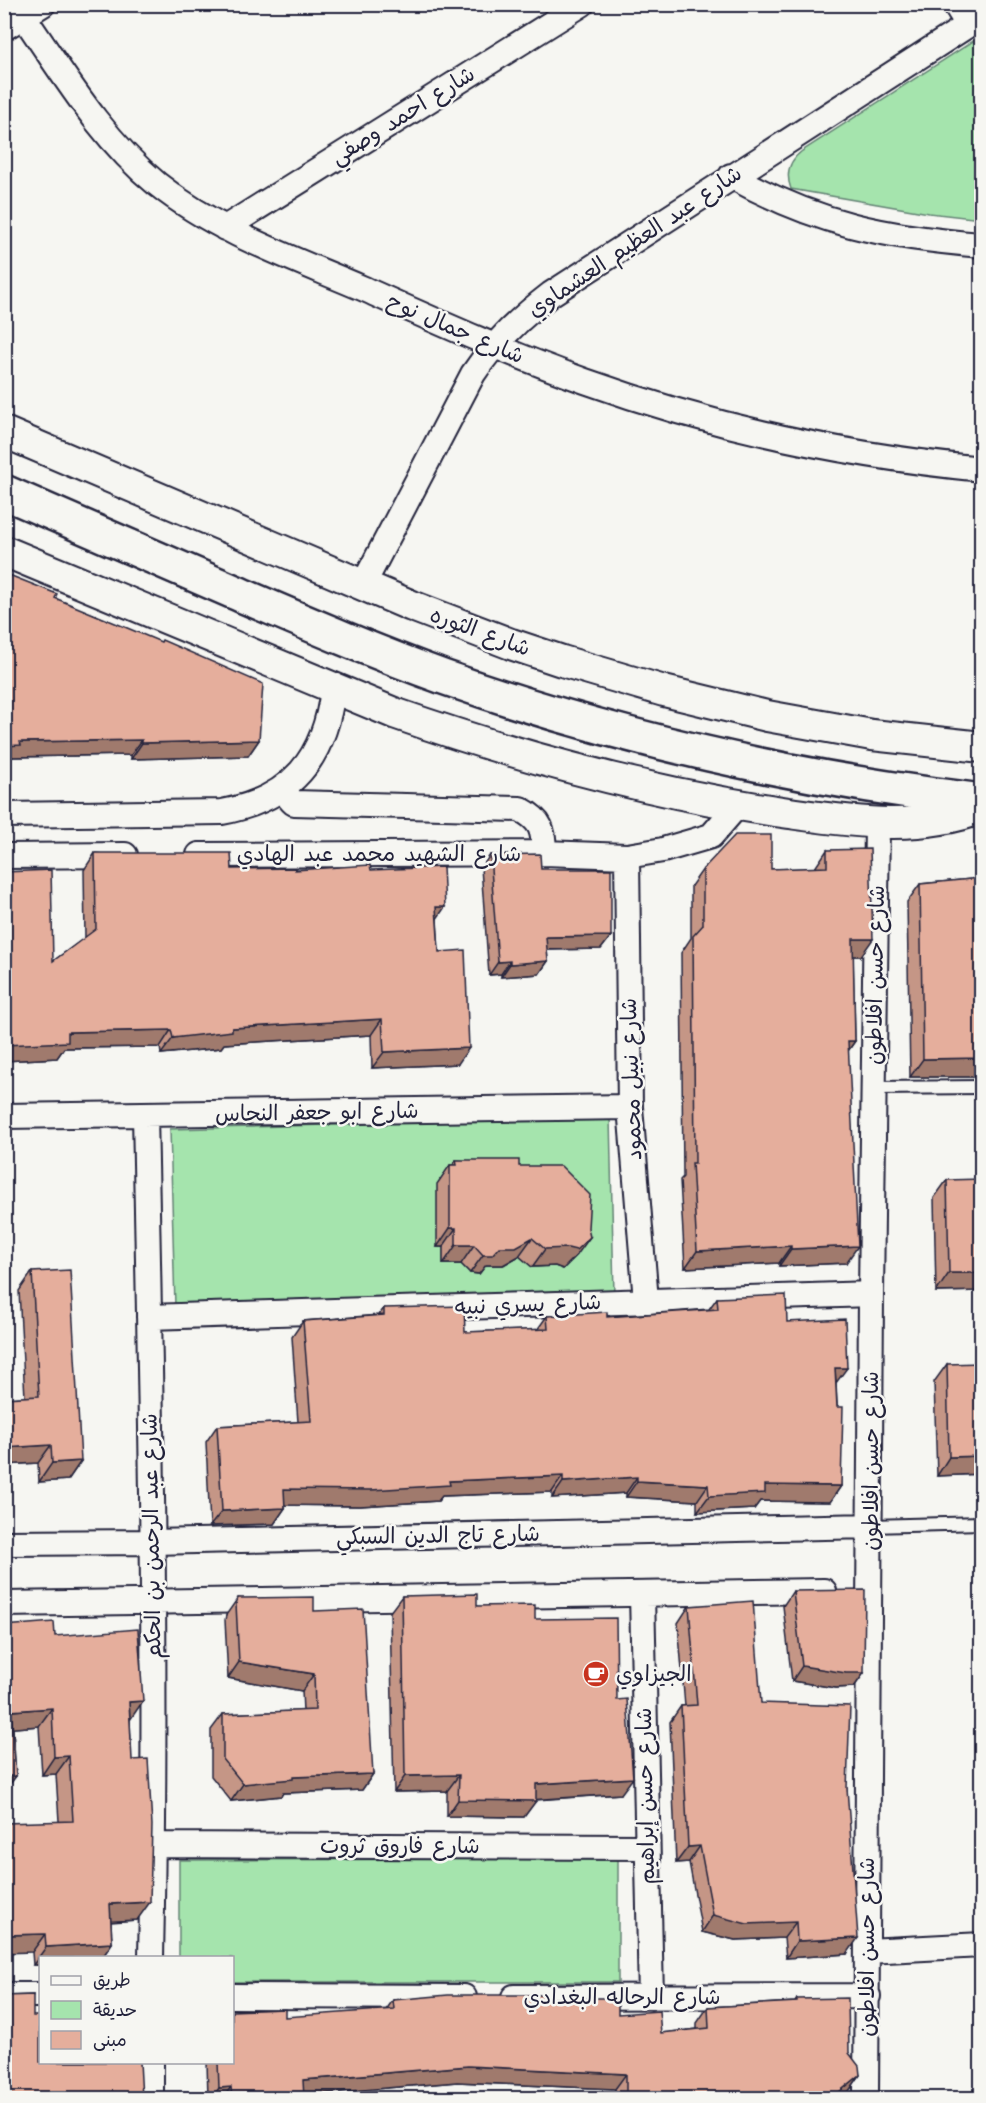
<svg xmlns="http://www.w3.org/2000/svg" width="986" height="2103" font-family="'Architects Daughter','Playpen Sans Arabic',sans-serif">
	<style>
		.green { fill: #a5e4ad; stroke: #648374; stroke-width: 1.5; fill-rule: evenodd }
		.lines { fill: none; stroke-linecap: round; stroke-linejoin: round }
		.service-casing { stroke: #22223b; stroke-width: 16 }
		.minor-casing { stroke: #22223b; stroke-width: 28 }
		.tertiary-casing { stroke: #22223b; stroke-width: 34 }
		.trunk-casing { stroke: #22223b; stroke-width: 38 }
		.service { stroke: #f6f6f2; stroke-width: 12 }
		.minor { stroke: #f6f6f2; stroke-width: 24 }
		.tertiary { stroke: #f6f6f2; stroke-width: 30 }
		.trunk { stroke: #f6f6f2; stroke-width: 33 }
		.wall { fill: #c59686; stroke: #22223b; stroke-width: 1.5 }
		.shaded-wall { fill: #a07a6d; stroke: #22223b; stroke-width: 1.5 }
		.building { fill: #e5ae9c; stroke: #22223b; stroke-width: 1.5 }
		.labels { text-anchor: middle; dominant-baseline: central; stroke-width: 5; stroke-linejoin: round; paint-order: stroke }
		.street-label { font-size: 22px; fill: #22223b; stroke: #f6f6f2 }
		.poi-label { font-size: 22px; fill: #22223b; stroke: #f6f6f2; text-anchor: start }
	</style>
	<rect width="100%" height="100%" fill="#f6f6f2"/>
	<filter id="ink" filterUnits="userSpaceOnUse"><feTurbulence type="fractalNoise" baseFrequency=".0167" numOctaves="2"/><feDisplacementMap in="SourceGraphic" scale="12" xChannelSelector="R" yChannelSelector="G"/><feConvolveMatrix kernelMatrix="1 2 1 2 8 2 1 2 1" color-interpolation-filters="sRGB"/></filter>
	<g filter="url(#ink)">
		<path class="green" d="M981 36V219L929 213 791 189C785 173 789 161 802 151Z
			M610 1118 614 1295 175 1306 170 1129ZM576 1220 563 1269 555 1266 532 1267 519 1256 504 1265H486L479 1274 470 1273 461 1264H443V1247H438Z
			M618 1859V1982H233L232 1958 179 1957V1860Z"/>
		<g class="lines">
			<defs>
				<path id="service" d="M875 1088 982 1087
					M871 1526 982 1523"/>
				<path id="minor" d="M955 4 968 25
					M24 17C64 75 101 138 157 184 217 232 292 258 362 288 436 321 509 354 585 381 713 427 847 456 982 469
					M4 28 43 4
					M731 176C818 224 884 237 982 245
					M225 228 582 4
					M363 585 473 374C494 342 521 317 551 294L982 16
					M287 785C286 794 288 798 294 803L520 809C541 820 544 830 544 853
					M4 815 222 812C292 799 325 758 333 689
					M199 855 544 853 627 856 663 850 711 836 737 806
					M4 856 125 855
					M627 856 630 1107 646 1301
					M145 1115C151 1396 157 1677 151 1958
					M4 1116 630 1107
					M149 1317 871 1294
					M4 1543 152 1542 871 1526
					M642 1594 651 1997
					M4 1604 824 1591
					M153 1845 647 1847
					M867 1951 982 1945
					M4 1995H40
					M232 1996 464 1997
					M514 1997 868 1996
					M151 2062V2098
					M866 2098 871 1294 877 823"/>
				<path id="tertiary" d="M4 432 412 606 511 644 562 661 664 691 767 716 872 735 982 747
					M4 551 394 713C523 758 655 794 789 813 854 822 919 832 982 808"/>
				<path id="trunk" d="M4 492C80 525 156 558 232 591 302 621 371 651 443 677 618 739 798 779 982 801"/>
			</defs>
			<use href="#service" class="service-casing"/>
			<use href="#minor" class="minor-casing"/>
			<use href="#tertiary" class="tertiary-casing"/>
			<use href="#trunk" class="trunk-casing"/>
			<use href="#service" class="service"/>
			<use href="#minor" class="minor"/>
			<use href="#tertiary" class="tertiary"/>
			<use href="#trunk" class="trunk"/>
		</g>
		<path class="wall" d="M4 573 55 598 259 740 248 756 131 759V755L12 757 10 761H4Z
			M827 850 861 956H853L855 1041 848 1051 846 1263 779 1266V1263L685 1268 680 1180 683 1177 681 953 691 938V886L703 869H771L815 868Z
			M95 853 232 869 371 870 437 919 439 952 458 1064 372 1068 371 1035 224 1044 221 1048 161 1054 160 1047 64 1048 57 1058 4 1061V872L53 961 85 938 84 870Z
			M490 855 541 869 611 936 601 949 547 950 548 961 539 974 501 977V974L489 975 481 868Z
			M981 878V1077H910L907 902 920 884Z
			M456 1160 519 1166 577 1255 563 1269 555 1266 532 1267 519 1256 503 1265H486L479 1274 470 1273 461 1264H443V1247H437V1184L450 1165H453Z
			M947 1180 981 1291 936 1292 934 1198Z
			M32 1272 81 1461 68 1480 39 1482 38 1463 4 1465V1398L25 1397 19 1291Z
			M717 1298 787 1322 836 1383 841 1486 830 1502 760 1501 754 1509 697 1512V1501L626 1497V1493L552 1498V1492L442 1496 438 1501 360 1506 285 1505V1508L274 1524 210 1526 206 1442 217 1426 298 1422 292 1337 303 1321 379 1315 384 1308 465 1332 537 1330 547 1316 607 1317 709 1309Z
			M947 1364 981 1474 937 1476 934 1382Z
			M793 1591 864 1673 854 1687 836 1688 792 1681 783 1606Z
			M402 1596 477 1606 535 1619 617 1700 621 1794 536 1800 524 1817 447 1816V1791L394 1792 390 1612Z
			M238 1598 314 1611 373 1774 362 1790 283 1793 281 1796 231 1801 211 1776V1730L223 1714 303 1711 302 1691 228 1678 225 1620 226 1615Z
			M689 1606 761 1703 847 1788V1954L786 1958 784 1938 735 1940 702 1932 689 1862 676 1863 670 1722 681 1706H685L678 1623Z
			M4 1626 55 1636 130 1719 137 1920 111 1922 112 1943 102 1958H40V1965H33L32 1952 59 1821 56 1774 42 1775 39 1726 13 1728 16 1776 4 1792Z
			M33 1995 4 2098V1996Z
			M545 1998 618 2014 661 2033 697 2029V2023L708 2007 795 2002 797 1999 849 2053 860 2075 849 2091 839 2098H615V2089L457 2082 304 2095V2098H208L207 2062H232L386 2010 393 2000Z"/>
		<path class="shaded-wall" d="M142 740 131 755 12 757 10 761H4V746L20 742Z
			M259 740 248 756 131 759 142 743Z
			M436 907H445L434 923Z
			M611 936 601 949 537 950 546 937Z
			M853 939H873L861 956H841Z
			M510 961 501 974 489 975 498 962Z
			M548 961 539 974 501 977 510 964Z
			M382 1019 371 1035 224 1044 221 1048 161 1054 173 1038 232 1028Z
			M171 1030 160 1047 64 1048 57 1058 4 1061V1045L68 1032Z
			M848 1041H855L843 1058Z
			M469 1048 458 1064 372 1068 384 1052Z
			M981 1058V1077H910L923 1059Z
			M450 1228H456L443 1247H437Z
			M590 1237 577 1255 563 1269 555 1266 532 1267 545 1249Z
			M532 1238 519 1256 503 1265H486L479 1274 470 1273 483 1255 499 1247Z
			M456 1245H474L461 1264H443Z
			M791 1246 779 1263 685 1268 697 1251Z
			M858 1246 846 1263 779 1266 791 1249Z
			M949 1273H981V1291L936 1292Z
			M835 1368H847L836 1383Z
			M51 1445 38 1463 4 1465V1448Z
			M981 1456V1474L937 1476 949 1457Z
			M81 1461 68 1480 39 1482 52 1463Z
			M563 1476 552 1492 442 1496 438 1501 360 1506 273 1505 284 1489 449 1481Z
			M637 1477 626 1493 552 1498 563 1482Z
			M637 1481 708 1485 697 1501 626 1497Z
			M765 1485 841 1486 830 1502 760 1501 754 1509 697 1512 709 1496Z
			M285 1508 274 1524 210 1526 222 1511Z
			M239 1662 314 1674 302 1691 228 1678Z
			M802 1666 864 1673 854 1687 836 1688 792 1681Z
			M143 1701 130 1720 129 1702Z
			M52 1708 39 1726 4 1729 11 1711Z
			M69 1756 56 1774 42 1775 54 1757Z
			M373 1774 362 1790 283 1793 281 1796 231 1801 243 1784 293 1777Z
			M459 1775 447 1791 394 1792 405 1776Z
			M4 1776H16L4 1792Z
			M633 1778 621 1794 529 1800 536 1801 524 1817 447 1816 458 1800 536 1784Z
			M700 1846 689 1862 676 1863 688 1847Z
			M150 1902 137 1920 97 1922 110 1904Z
			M713 1915 796 1922 784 1938 735 1940 702 1932Z
			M45 1934 32 1952 4 1953V1935Z
			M858 1938 847 1954 786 1958 797 1941Z
			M112 1943 102 1958H40V1965H33L46 1947Z
			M468 2066 626 2074 615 2089 457 2082 292 2096 303 2080Z
			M860 2075 849 2091 839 2098H832L834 2096Z
			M231 2087 223 2098H212L219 2088Z"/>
		<path class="building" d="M4 573 57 594 55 598 161 642 162 640 263 684 259 740 142 743V740L20 742 21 745 4 746Z
			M735 835H771V869L827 867V850L870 849 873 939H853L855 1041H848L858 1246 791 1249V1246L697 1251 692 1163H695L693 936 703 925V869Z
			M95 853H231L232 869 295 868V870L370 865 371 870 443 867 445 907H436L439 952 465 950 469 1048 384 1052 382 1019 232 1028V1031L173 1038 171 1030 68 1032V1042L4 1045V872L51 870 53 961 96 929Z
			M540 854 541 869H611V936L546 937 548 961 510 964V961L498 962 490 855Z
			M981 878V1058L923 1059 920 884Z
			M456 1160H519V1166H561L590 1195 588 1228 590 1237 576 1250 568 1248 545 1249 532 1238 516 1247H499L492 1255H483L474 1245H456V1228H450V1165H457Z
			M981 1179V1273H949L947 1180Z
			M70 1270 81 1461 52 1463 51 1445 4 1448V1398L39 1396 32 1272Z
			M786 1295 787 1322 845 1319 847 1368H835L837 1407H843L841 1486 765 1485V1493L709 1496 708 1485 637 1481V1477L563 1482V1476L449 1481 450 1485 371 1490 284 1489 285 1508 222 1511 217 1426 311 1421 303 1321 384 1315V1308L464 1306 465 1332 548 1329 547 1316 607 1312V1317L718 1309 717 1298Z
			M981 1363V1456L949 1457 947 1364Z
			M865 1590 864 1673H846L802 1666 793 1591Z
			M477 1594V1606L535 1605V1619L616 1618 617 1700 627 1699 633 1778 536 1784V1801L458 1800 459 1775 405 1776 402 1596Z
			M314 1597V1611L363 1609 373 1774 293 1777V1779L243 1784 223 1759V1714L315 1710 314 1674 239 1662 236 1604 238 1598Z
			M753 1601 761 1703 850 1706 847 1788 858 1938 797 1941 796 1922 747 1924 713 1915 700 1846 688 1847 681 1706 697 1705 689 1606Z
			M54 1622 55 1636 138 1629 143 1701 129 1702 132 1760 148 1759 152 1825 150 1902 110 1904 112 1943 46 1947 45 1934 4 1935V1823L73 1821 69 1756 54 1757 52 1708 11 1711 16 1776H4V1626Z
			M33 1995V2016H40V2062H140L142 2098H4V2083H9L6 2048H4V1996Z
			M448 1995H545V1998H618V2014L659 2011 661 2033 709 2028 708 2007 797 2002V1999L848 1998 849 2053 859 2066 860 2075 834 2096V2098H626V2074L468 2066 303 2080 304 2098H232L231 2087 219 2088 218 2062H232V2011L285 2009V2017L394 2009 393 2000Z"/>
	</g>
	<defs>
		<symbol id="cafe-disc" viewBox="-11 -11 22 22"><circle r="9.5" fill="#c8321e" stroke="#f6f6f2"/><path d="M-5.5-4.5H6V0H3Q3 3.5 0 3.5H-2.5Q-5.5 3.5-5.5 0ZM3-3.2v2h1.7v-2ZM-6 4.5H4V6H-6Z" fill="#fff"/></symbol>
	</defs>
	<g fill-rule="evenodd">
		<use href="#cafe-disc" x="581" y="1659" width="30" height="30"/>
	</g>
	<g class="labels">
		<g class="street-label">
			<text transform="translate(403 116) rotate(-32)">شارع احمد وصفي</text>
			<text transform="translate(635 242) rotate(-34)">شارع عبد العظيم العشماوي</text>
			<text transform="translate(455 329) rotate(23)">شارع جمال نوح</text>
			<text transform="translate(480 632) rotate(20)">شارع الثوره</text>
			<text x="379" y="854">شارع الشهيد محمد عبد الهادي</text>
			<text transform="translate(876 975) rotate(-89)">شارع حسن افلاطون</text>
			<text transform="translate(632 1079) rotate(-92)">شارع نبيل محمود</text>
			<text transform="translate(317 1113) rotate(-1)">شارع ابو جعفر النحاس</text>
			<text transform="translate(528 1305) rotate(-2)">شارع يسري نبيه</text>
			<text transform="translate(871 1461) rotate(-90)">شارع حسن افلاطون</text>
			<text transform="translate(152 1536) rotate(-91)">شارع عبد الرحمن بن الحكم</text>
			<text transform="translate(438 1536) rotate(-1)">شارع تاج الدين السبكي</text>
			<text transform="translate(646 1796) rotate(-91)">شارع حسن إبراهيم</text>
			<text x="400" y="1846">شارع فاروق ثروت</text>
			<text transform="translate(867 1947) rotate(-90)">شارع حسن افلاطون</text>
			<text x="622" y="1997">شارع الرحاله البغدادي</text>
		</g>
		<g class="poi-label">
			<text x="616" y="1674">الجيزاوي</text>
		</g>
	</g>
	<rect width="986" height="2103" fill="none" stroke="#f6f6f2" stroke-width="24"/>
	<rect x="12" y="12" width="962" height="2079" fill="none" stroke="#22223b" stroke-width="2" filter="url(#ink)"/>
	<rect x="39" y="1956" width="195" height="108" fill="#f6f6f2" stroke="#a1a1a9" stroke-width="1.5"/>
	<rect x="51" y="1976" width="30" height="9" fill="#f6f6f2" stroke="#a1a1a9" stroke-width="1.5"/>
	<text x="93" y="1986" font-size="18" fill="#22223b">طريق</text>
	<rect x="51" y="2001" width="30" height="18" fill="#a5e4ad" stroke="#a1a1a9" stroke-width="1.5"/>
	<text x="93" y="2016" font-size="18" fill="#22223b">حديقة</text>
	<rect x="51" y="2031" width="30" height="18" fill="#e5ae9c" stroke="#a1a1a9" stroke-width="1.5"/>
	<text x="93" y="2046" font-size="18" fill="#22223b">مبنى</text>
</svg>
